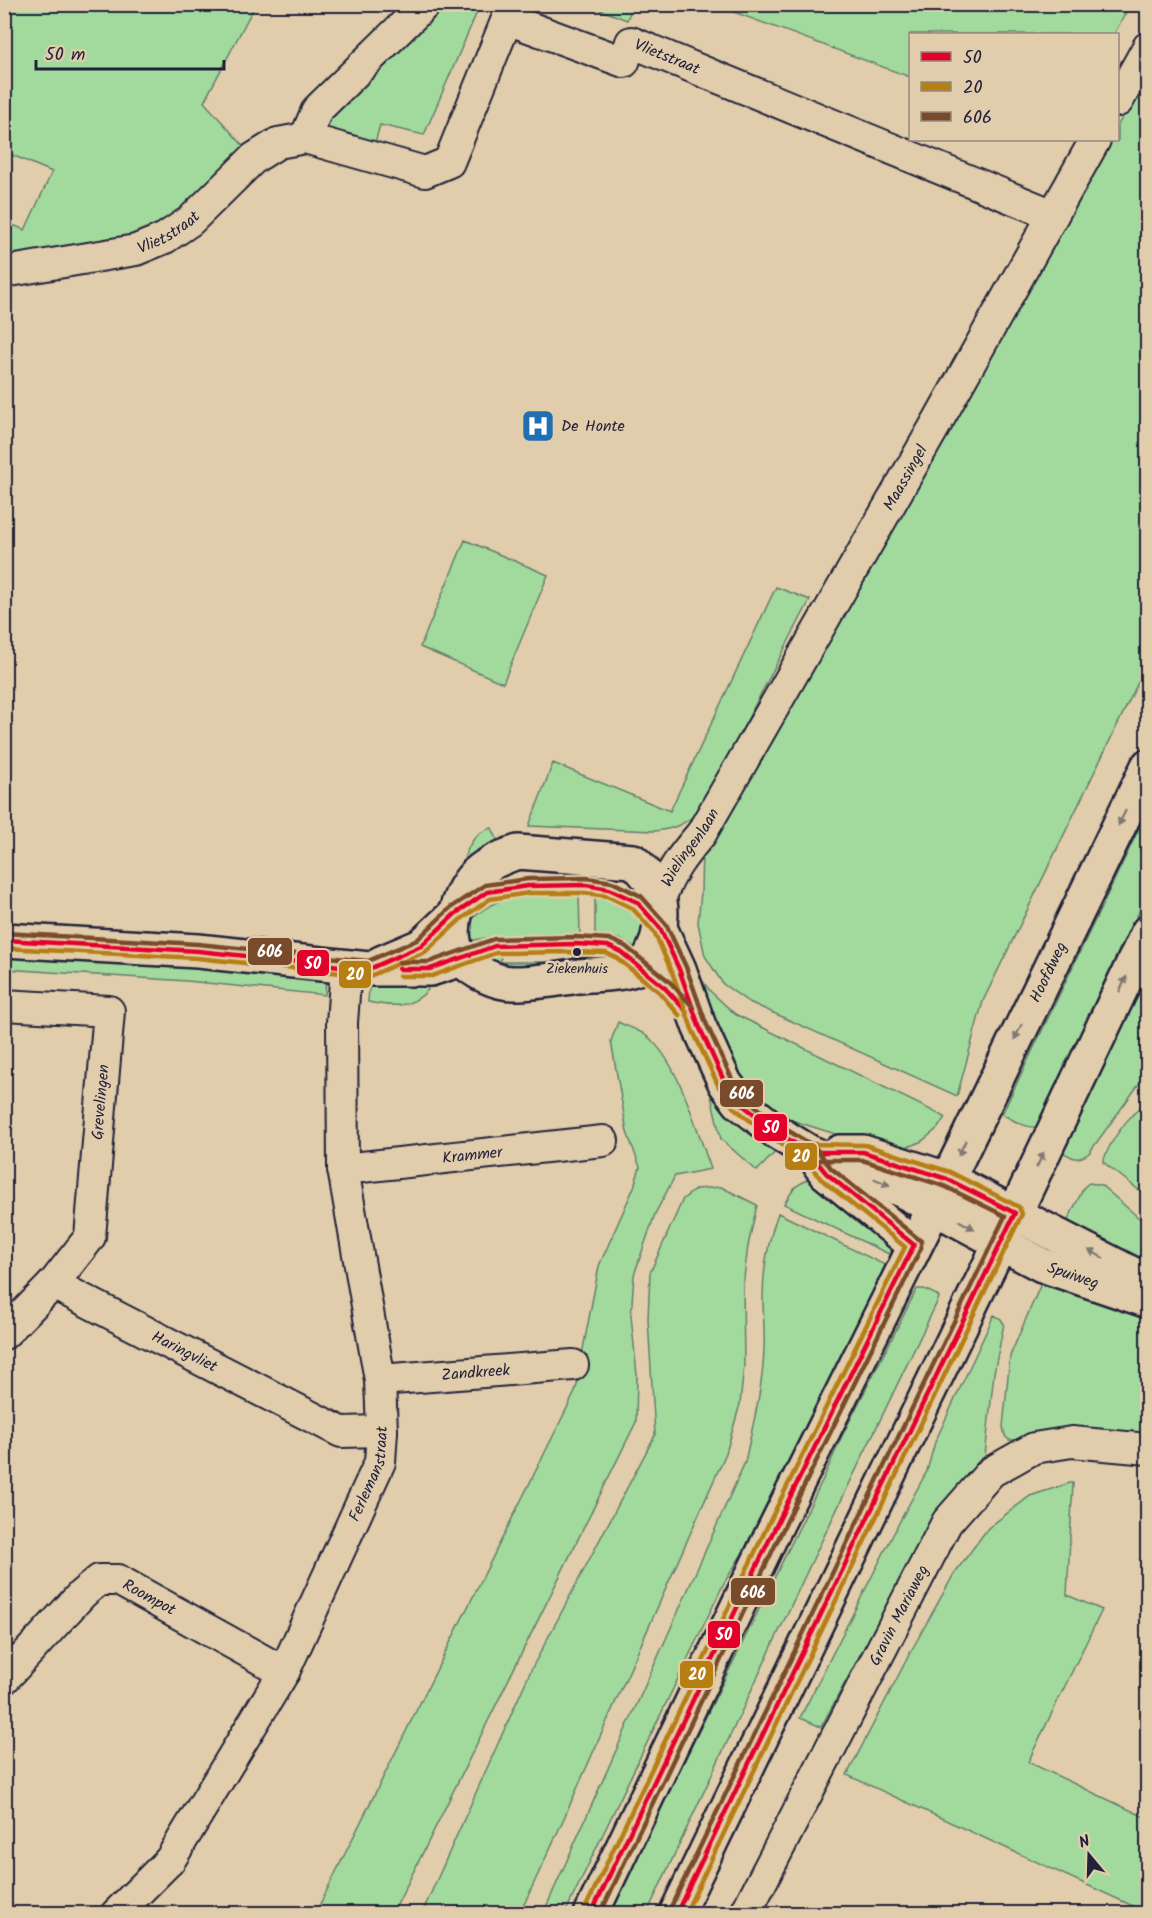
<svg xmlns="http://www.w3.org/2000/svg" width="1152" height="1918" font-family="Kalam,sans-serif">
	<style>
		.green { fill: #a2da9e; stroke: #627e6c; stroke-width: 1.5 }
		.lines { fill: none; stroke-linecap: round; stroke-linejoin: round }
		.street-casing { stroke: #22223b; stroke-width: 34 }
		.secondary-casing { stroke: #22223b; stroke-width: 38 }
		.primary-casing { stroke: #22223b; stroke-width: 38 }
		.street { stroke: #e1cdab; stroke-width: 30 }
		.secondary { stroke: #e1cdab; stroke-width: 33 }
		.primary { stroke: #e1cdab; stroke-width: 33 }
		.bus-1-casing { stroke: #e1cdab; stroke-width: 9 }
		.bus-2-casing { stroke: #e1cdab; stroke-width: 9 }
		.bus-3-casing { stroke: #e1cdab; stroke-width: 9 }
		.bus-1 { stroke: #e4002b; stroke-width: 4.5 }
		.bus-2 { stroke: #b77e12; stroke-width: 4.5 }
		.bus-3 { stroke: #7a4b2a; stroke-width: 4.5 }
		.oneway { fill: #827873 }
		.bus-dot { fill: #22223b; stroke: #e1cdab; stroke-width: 2 }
		.labels { text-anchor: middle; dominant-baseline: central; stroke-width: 5; stroke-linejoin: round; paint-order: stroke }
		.bus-label { font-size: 14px; fill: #22223b; stroke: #e1cdab }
		.street-label { font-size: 16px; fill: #22223b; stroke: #e1cdab }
		.poi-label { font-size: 16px; fill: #22223b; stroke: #e1cdab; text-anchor: start }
		.line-badge { stroke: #e1cdab; stroke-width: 2 }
		.badge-label { font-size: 16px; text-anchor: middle; font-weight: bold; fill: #fff }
	</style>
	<rect width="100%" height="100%" fill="#e1cdab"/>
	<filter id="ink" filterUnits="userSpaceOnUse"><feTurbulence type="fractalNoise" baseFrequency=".0167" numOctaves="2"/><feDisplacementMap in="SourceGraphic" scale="12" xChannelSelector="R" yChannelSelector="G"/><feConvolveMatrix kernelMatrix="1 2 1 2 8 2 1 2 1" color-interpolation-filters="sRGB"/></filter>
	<g filter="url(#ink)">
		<path class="green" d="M4 5H255L204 102 249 152 163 225 116 242 5 257V222L25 230 52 172 5 152Z
			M443 5H480L424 135 380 125 375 143 326 131 331 114Z
			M588 5H633L627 20Z
			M715 5H1130L1114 34H910V77Z
			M1147 72V664L983 1001 957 1096 747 1001 723 984 705 956 698 923 701 892 702 848 1109 140H1118V125Z
			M465 540 548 575 503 683 420 647Z
			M776 587 810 600 700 810C686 824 674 829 655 831L529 826 553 763 670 811Z
			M1147 812V894L1039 1127C1026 1129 1013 1120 1002 1114Z
			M492 828 497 839 486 852 460 872C465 854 471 832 492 828Z
			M579 894 580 934 577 936 489 937 470 941 469 921C504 888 535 895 579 894Z
			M595 894C609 897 642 910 643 928 644 935 641 944 640 951L620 939 595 934Z
			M501 949V962H573L574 949 608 955 609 962 513 974 485 961 489 951Z
			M4 954 326 974 325 995 187 981 5 969Z
			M1147 973V1073L1089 1153C1077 1162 1073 1158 1061 1151Z
			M423 975 428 990C410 1009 392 1007 368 1002L370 976Z
			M687 977 701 979 711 992 735 1014 945 1117 938 1128 922 1141 914 1145 900 1148 842 1136 759 1110 746 1098Z
			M618 1022C626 1026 636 1029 644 1034 678 1057 697 1131 711 1169L675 1176 655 1214 634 1275 631 1316 637 1375 636 1422 393 1913 315 1914 575 1392 582 1367 583 1349 599 1266 634 1187 640 1167 627 1132 611 1041Z
			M711 1096 744 1126 778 1149 757 1171 721 1139Z
			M1147 1102V1200L1140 1191 1103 1162C1110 1140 1129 1115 1147 1102Z
			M816 1174 891 1244V1255L784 1204 795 1187Z
			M1089 1183 1101 1185 1147 1225V1266L1074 1226 1068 1220 1084 1187Z
			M721 1187 757 1205 748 1246 743 1286 744 1366 740 1404 726 1453 560 1827 520 1913H422L531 1670 655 1435 648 1319 650 1273 683 1199 696 1189Z
			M778 1213 889 1267 774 1502 724 1583 565 1913 543 1914 745 1462C753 1424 763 1387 764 1349 765 1332 763 1315 763 1298 763 1269 768 1241 778 1213Z
			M1043 1279 1147 1315V1439L1009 1440 1005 1436 1003 1427 1010 1356Z
			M917 1289H924L937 1295 939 1298 812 1561 647 1913 609 1914 824 1477 842 1436Z
			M994 1315 1001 1319 1004 1324 994 1373 984 1465 926 1533 821 1727 800 1718 901 1519 927 1471 935 1442Z
			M1070 1483H1073L1067 1595 1102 1610 1028 1762 1147 1818 1146 1912 847 1775 910 1653 954 1574 988 1528 1030 1496Z"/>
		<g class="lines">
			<defs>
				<g id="street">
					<path d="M1118 101 1148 47"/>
					<path d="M305 138 317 110 425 4"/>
					<path id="s1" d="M4 272 136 250 165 238 190 221 254 158 278 143 305 138 425 172 449 162 507 19 624 62 631 42 1053 215"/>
					<path id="s2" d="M660 899C671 871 681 857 701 834L939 419 1095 140"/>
					<path d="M4 1005 109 1011 90 1237 53 1284"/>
					<path id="s3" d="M343 1169 603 1141"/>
					<path id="s4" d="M4 1334 53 1284 341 1432 382 1431"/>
					<path id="s5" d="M380 1380 573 1365"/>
					<path id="s6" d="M4 1679 82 1594 99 1580H118L284 1672"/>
					<path id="s7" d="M116 1914 170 1860 284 1672 380 1462 382 1431 380 1380 343 1169 342 1023 346 967"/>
					<path id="s8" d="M745 1914 947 1522 991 1472 1034 1448 1072 1442 1148 1449"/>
				</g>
				<g id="secondary">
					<path d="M518 852 633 861C645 871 654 884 659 898 665 917 657 961 637 968 620 975 597 974 579 976 558 979 536 983 515 983 498 984 473 972 462 959 451 947 452 926 456 911 466 875 484 863 518 852Z"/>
					<path id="s9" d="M660 928 679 969 699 1026 725 1083 739 1102 778 1133 809 1152 901 1190 1042 1265 1148 1301"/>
					<path d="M4 940 198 951 369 969H430L462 959"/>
					<path d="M381 963 421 946 455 914"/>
					<path d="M840 1152H863L947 1179 1148 1282"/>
					<path d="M820 1165 826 1173 914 1245"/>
				</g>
				<g id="primary">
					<path id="s10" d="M591 1914 773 1532 934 1208 1148 766"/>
					<path d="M676 1914 1015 1213 1148 932"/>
				</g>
			</defs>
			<use href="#street" class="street-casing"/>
			<use href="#secondary" class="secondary-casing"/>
			<use href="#primary" class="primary-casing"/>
			<use href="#street" class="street"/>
			<use href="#secondary" class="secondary"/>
			<use href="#primary" class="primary"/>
			<defs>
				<path id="bus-1" d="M4 940 198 951 369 969 421 946 455 914 487 892 528 886 586 885 609 889 637 902 660 928 679 969 699 1026 725 1083 739 1102 778 1133 809 1152 826 1173 914 1245 773 1532 591 1914
					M399 969H430L495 946 576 944 608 946 621 952 664 987 686 1011
					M676 1914 1015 1213 947 1179 863 1152H809"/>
				<path id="bus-2" d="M4 948 197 958 370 976 425 952 460 920 490 899 529 893H585L607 896 632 908 654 932 672 972 692 1029 719 1087 733 1107 773 1139 804 1158 821 1179 905 1247 766 1529 584 1911
					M399 976H432L496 953 576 952 606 953 617 958 659 992 680 1016
					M685 1914 1022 1214 1019 1207 950 1172 865 1145 809 1144"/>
				<path id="bus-3" d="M4 933 198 944 368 961 417 940 450 908 485 885 528 879 587 878 612 882 641 896 666 924 686 967 706 1023 732 1079 744 1097 782 1127 814 1146 831 1168 921 1241V1248L780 1535 600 1914
					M399 962H429L494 939 576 937 609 939 625 946 669 981 692 1006
					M669 1911 1005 1216 944 1186 862 1160H809"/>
			</defs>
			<use href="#bus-1" class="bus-1-casing"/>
			<use href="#bus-2" class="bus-2-casing"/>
			<use href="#bus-3" class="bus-3-casing"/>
			<use href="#bus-1" class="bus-1"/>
			<use href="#bus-2" class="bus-2"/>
			<use href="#bus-3" class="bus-3"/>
		</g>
		<defs><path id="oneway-solid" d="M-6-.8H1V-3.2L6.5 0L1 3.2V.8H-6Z" transform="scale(1.5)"/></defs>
		<g class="oneway">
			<use href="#oneway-solid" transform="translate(1122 818) rotate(116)"/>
			<use href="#oneway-solid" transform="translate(1123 984) rotate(-65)"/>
			<use href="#oneway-solid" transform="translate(1018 1032) rotate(116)"/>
			<use href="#oneway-solid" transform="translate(962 1148) rotate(116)"/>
			<use href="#oneway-solid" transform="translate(1040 1160) rotate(-65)"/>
			<use href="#oneway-solid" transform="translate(882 1182) rotate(23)"/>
			<use href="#oneway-solid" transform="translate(967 1225) rotate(28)"/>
			<use href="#oneway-solid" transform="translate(1096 1254) rotate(-152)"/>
		</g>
	</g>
	<defs>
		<symbol id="hospital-square" viewBox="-11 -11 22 22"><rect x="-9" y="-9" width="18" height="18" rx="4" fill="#1f6fb2" stroke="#e1cdab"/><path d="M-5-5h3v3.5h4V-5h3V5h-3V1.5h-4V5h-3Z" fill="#fff"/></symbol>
	</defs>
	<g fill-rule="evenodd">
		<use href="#hospital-square" x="519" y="407" width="38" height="38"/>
	</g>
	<circle class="bus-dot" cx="577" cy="952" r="5"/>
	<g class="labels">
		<g class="bus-label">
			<text x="577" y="969">Ziekenhuis</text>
		</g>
		<g class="street-label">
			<text stroke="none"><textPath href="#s1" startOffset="831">Vlietstraat</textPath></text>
			<text stroke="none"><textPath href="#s1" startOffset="171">Vlietstraat</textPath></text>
			<text stroke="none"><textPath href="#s2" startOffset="488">Maassingel</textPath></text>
			<text stroke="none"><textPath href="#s2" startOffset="60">Wielingenlaan</textPath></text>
			<text stroke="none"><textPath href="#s10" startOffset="1047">Hoofdweg</textPath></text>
			<text transform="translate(101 1102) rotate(-85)">Grevelingen</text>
			<text stroke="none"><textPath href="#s3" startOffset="130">Krammer</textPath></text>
			<text stroke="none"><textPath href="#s9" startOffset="570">Spuiweg</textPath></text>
			<text stroke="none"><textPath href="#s4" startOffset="218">Haringvliet</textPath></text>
			<text stroke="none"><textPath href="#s5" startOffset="96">Zandkreek</textPath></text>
			<text stroke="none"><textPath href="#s7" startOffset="513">Ferlemanstraat</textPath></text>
			<text stroke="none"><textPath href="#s6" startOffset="192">Roompot</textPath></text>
			<text stroke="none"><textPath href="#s8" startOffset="336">Gravin Mariaweg</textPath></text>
		</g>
		<g class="poi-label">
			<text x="561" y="426">De Honte</text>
		</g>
	</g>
	<g class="line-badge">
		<rect x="247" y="937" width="46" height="29" rx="6" fill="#7a4b2a"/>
		<rect x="296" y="949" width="34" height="28" rx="6" fill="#e4002b"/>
		<rect x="338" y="960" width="34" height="29" rx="6" fill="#b77e12"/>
		<rect x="719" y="1079" width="45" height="29" rx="6" fill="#7a4b2a"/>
		<rect x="753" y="1113" width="35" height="29" rx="6" fill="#e4002b"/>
		<rect x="784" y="1142" width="34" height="29" rx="6" fill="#b77e12"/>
		<rect x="730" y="1577" width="46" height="29" rx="6" fill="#7a4b2a"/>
		<rect x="707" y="1620" width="34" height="29" rx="6" fill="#e4002b"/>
		<rect x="679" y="1660" width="35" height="29" rx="6" fill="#b77e12"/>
	</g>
	<g class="badge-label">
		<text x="270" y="957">606</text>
		<text x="313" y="969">50</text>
		<text x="355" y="980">20</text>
		<text x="742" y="1099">606</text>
		<text x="771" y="1133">50</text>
		<text x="801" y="1162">20</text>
		<text x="753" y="1598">606</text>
		<text x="724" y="1640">50</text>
		<text x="697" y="1680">20</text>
	</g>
	<rect width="1152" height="1918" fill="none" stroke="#e1cdab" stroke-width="24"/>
	<rect x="12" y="12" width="1128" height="1894" fill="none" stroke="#22223b" stroke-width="2" filter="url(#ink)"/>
	<rect x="909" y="33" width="210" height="108" fill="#e1cdab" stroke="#95897e" stroke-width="1.5"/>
	<rect x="921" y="52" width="30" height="9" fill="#e4002b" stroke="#95897e" stroke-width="1.5"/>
	<text x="963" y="63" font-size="18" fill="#22223b">50</text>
	<rect x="921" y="82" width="30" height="9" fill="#b77e12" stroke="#95897e" stroke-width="1.5"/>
	<text x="963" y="93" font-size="18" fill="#22223b">20</text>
	<rect x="921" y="112" width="30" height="9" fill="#7a4b2a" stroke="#95897e" stroke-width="1.5"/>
	<text x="963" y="123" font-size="18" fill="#22223b">606</text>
	<g transform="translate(1089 1855) rotate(341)" stroke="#e1cdab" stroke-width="4.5" paint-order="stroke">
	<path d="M0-4.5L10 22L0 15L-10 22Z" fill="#22223b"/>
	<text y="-9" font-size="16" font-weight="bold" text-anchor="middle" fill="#22223b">N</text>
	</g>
	<path d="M36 60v9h188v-9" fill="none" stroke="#22223b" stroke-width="3"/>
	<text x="45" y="60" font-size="18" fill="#22223b" stroke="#e1cdab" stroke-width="4.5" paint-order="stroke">50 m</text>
</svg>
